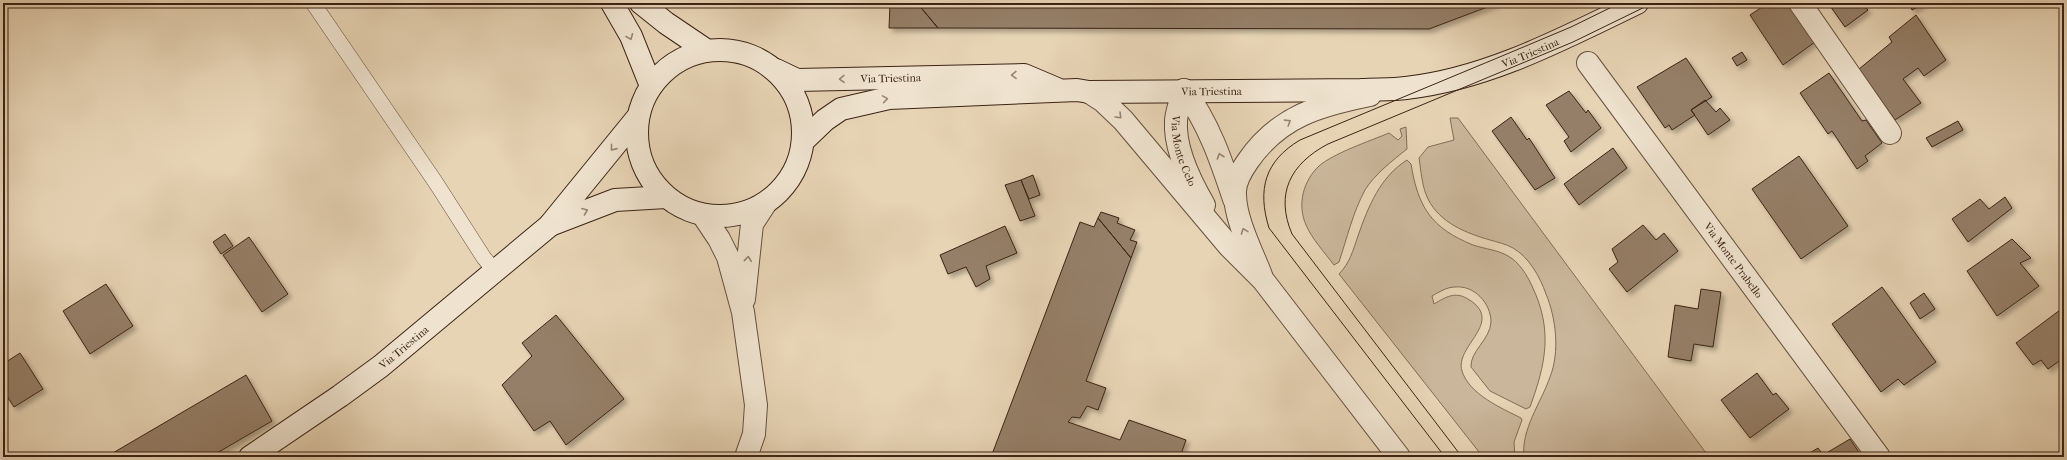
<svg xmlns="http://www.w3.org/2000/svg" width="2067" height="460" font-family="'IM FELL French Canon',serif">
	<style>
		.green { fill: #cab69a; stroke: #836c58 }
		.building { fill: #957f68; stroke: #3c2315; filter: url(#shadow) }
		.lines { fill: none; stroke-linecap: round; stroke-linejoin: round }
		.lane-casing { stroke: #674f3d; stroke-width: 16 }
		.street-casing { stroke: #674f3d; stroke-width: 24 }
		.secondary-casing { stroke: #3c2315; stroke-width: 24 }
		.lane { stroke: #efe3cf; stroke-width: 15 }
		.street { stroke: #efe3cf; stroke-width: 22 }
		.secondary { stroke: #efe3cf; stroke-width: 22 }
		.tram { stroke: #3c2315; stroke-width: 1 }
		.oneway { stroke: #968372 }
		.labels { text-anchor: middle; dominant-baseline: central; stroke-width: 3; stroke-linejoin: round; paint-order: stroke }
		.street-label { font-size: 11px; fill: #3c2315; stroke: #efe3cf }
	</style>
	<defs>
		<filter id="shadow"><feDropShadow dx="3.5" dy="3.5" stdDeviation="2" flood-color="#0004"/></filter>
	</defs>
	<rect width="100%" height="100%" fill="#e7d4b5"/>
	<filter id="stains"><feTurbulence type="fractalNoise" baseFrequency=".005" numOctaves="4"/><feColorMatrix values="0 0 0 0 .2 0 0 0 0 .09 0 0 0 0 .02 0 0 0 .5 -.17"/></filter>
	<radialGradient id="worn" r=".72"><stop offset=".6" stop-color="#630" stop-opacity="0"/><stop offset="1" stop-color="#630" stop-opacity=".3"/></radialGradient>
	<path class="green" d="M1450 118H1458L1709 457H1524C1521 429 1541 403 1550 377 1560 352 1556 318 1546 294 1540 277 1529 257 1513 248 1506 244 1497 242 1490 240 1466 233 1440 223 1428 199 1422 187 1421 171 1419 158L1428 147 1454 140Z
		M1406 127 1407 149C1392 161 1375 174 1365 190 1353 212 1347 238 1339 262L1334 265C1325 253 1312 239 1306 225 1297 205 1303 181 1319 166 1334 153 1370 141 1389 133L1398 140 1402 136 1400 129Z
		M1407 160 1411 164C1418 207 1431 228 1473 245 1485 249 1498 250 1508 256 1519 262 1527 275 1532 286 1553 330 1546 363 1530 407L1526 409 1490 391 1471 367C1470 351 1490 340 1491 322 1491 303 1474 285 1455 287 1447 287 1439 292 1432 296L1434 304C1446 297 1455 291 1468 299 1506 322 1454 346 1462 371 1469 394 1501 408 1521 418L1522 420 1514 442 1515 457H1483L1339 274C1350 263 1353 250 1358 236 1368 207 1380 177 1407 160Z"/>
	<path class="building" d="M1431 3H1498L1429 29 938 28 918 4 1423 6Z
		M1768 3H1789L1815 42 1783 65 1750 15Z
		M1828 3H1865L1863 5 1868 10 1845 27Z
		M1909 3H1925L1912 10Z
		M890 4H918L938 28H889Z
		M1916 15 1946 60 1924 76 1918 68 1903 79 1921 103 1895 120 1859 69 1892 42 1889 37Z
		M1742 52 1747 60 1737 66 1732 58Z
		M1686 58 1712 97 1691 110 1695 115 1672 130 1669 125 1665 128 1637 87Z
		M1829 73 1862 121 1866 120 1882 143 1865 156 1868 161 1857 169 1832 131 1828 134 1800 93Z
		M1569 91 1586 113 1588 110 1601 128 1571 152 1564 141 1569 137 1546 105Z
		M1705 100 1716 112 1720 108 1730 120 1708 135 1691 110Z
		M1511 117 1527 140 1529 138 1555 178 1535 190 1492 131Z
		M1958 121 1963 130 1932 147 1926 138Z
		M1613 148 1627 168 1579 205 1564 184Z
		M1799 156 1848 226 1801 259 1752 189Z
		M1033 175 1040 195 1029 199 1021 180Z
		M1021 180 1035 216 1020 221 1005 185Z
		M2005 197 2012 208 1968 242 1952 219 1980 199 1989 209Z
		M1101 212 1119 218 1117 223 1135 230 1130 240 1137 242 1131 258 1098 218Z
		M1098 218 1131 258 1086 381 1106 388 1098 410 1087 406 1080 418 1072 417 1068 422 1120 440 1129 420 1186 440 1180 457H991L1080 222 1094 227Z
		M1643 225 1656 240 1664 233 1678 251 1627 292 1609 269 1618 262 1612 249Z
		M1005 226 1017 253 986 266 990 279 976 287 966 267 948 274 940 255Z
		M225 234 233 246 221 254 213 242Z
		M249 237 288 294 262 312 223 255Z
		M2012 239 2031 258 2020 263 2039 286 1997 316 1967 271Z
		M106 284 133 326 90 354 63 311Z
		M1882 287 1936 362 1904 385 1898 379 1881 392 1832 324Z
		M1701 289 1721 292 1713 347 1694 344 1691 361 1668 357 1675 305 1698 309Z
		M1924 293 1935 309 1920 319 1910 303Z
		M2064 307V361L2062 359 2048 369 2041 360 2033 365 2016 343Z
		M556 315 624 399 566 445 550 421 534 431 502 385 532 356 522 343Z
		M20 353 43 389 14 407 3 390V364Z
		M1757 373 1773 395 1776 393 1789 409 1750 438 1721 400Z
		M246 375 272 421 210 457H106Z
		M1850 439 1862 457H1803L1818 448 1823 455Z"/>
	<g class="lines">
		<defs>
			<path id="lane" d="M313 3 436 183 484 258 495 271"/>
			<g id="street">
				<path d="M1800 3 1890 133"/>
				<path id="s1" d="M1588 63 1879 457"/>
				<path id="s2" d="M1184 90C1181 100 1177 110 1176 120 1174 149 1190 181 1204 205"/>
				<path d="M1184 90C1209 124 1221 160 1234 199"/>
				<path d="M1089 92 1103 101 1123 120 1229 246 1263 280 1399 457"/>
				<path d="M703 215 719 239 728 257 743 312 756 405 754 434 746 457"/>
				<path d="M1261 275C1252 252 1235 219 1235 194 1234 182 1241 171 1248 161 1279 116 1320 105 1370 95"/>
				<path d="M744 299 752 224 765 204"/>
			</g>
			<g id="secondary">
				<path d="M612 3 631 36 651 86"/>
				<path d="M641 3 666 23 706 50"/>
				<circle cx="720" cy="133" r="83"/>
				<path id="s3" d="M776 70 797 80 1024 75 1057 89"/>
				<path id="s4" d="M803 141 825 120 841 109 889 98 1077 90 1089 92 1361 90C1376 89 1392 90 1406 88 1488 79 1564 38 1637 3"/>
				<path d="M550 225 615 200 666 197"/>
				<path id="s5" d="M250 457 340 396 381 366 549 226 637 118"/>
			</g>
		</defs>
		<use href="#lane" class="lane-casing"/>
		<use href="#street" class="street-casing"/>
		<use href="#secondary" class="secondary-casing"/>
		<use href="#lane" class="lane"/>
		<use href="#street" class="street"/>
		<use href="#secondary" class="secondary"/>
		<path class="tram" d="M1445 457 1269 228C1257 189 1265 161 1300 140L1502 56 1571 27 1620 3
			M1462 457 1292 234C1275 194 1290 164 1328 144L1573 42 1653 3"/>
	</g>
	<defs><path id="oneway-chevron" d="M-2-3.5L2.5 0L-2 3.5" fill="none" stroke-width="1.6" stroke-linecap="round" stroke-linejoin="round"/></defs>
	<g class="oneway">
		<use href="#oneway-chevron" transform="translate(630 37) rotate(68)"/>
		<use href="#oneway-chevron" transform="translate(1014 75) rotate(179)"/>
		<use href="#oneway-chevron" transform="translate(842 79) rotate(179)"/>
		<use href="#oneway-chevron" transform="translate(885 99) rotate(-9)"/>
		<use href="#oneway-chevron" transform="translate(1119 116) rotate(45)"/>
		<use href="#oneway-chevron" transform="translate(1288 122) rotate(-32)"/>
		<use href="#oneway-chevron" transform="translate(613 148) rotate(129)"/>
		<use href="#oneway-chevron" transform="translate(1220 156) rotate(-109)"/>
		<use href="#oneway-chevron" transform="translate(585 211) rotate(-21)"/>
		<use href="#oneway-chevron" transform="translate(1244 231) rotate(-110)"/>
		<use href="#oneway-chevron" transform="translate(748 259) rotate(-84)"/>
	</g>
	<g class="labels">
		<g class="street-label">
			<text stroke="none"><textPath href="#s4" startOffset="746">Via Triestina</textPath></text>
			<text stroke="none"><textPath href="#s3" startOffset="117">Via Triestina</textPath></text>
			<text stroke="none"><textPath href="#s4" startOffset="422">Via Triestina</textPath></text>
			<text stroke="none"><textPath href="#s2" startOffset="63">Via Monte Celo</textPath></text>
			<text stroke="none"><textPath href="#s1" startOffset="245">Via Monte Prabello</textPath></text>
			<text stroke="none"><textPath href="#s5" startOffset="189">Via Triestina</textPath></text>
		</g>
	</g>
	<rect width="2067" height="460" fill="none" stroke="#e7d4b5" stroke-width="16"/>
	<rect x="4" y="4" width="2059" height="452" fill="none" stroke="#3c2315" stroke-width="2"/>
	<rect x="8" y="8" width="2051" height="444" fill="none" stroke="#3c2315"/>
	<rect width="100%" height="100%" filter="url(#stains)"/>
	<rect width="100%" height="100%" fill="url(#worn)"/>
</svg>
